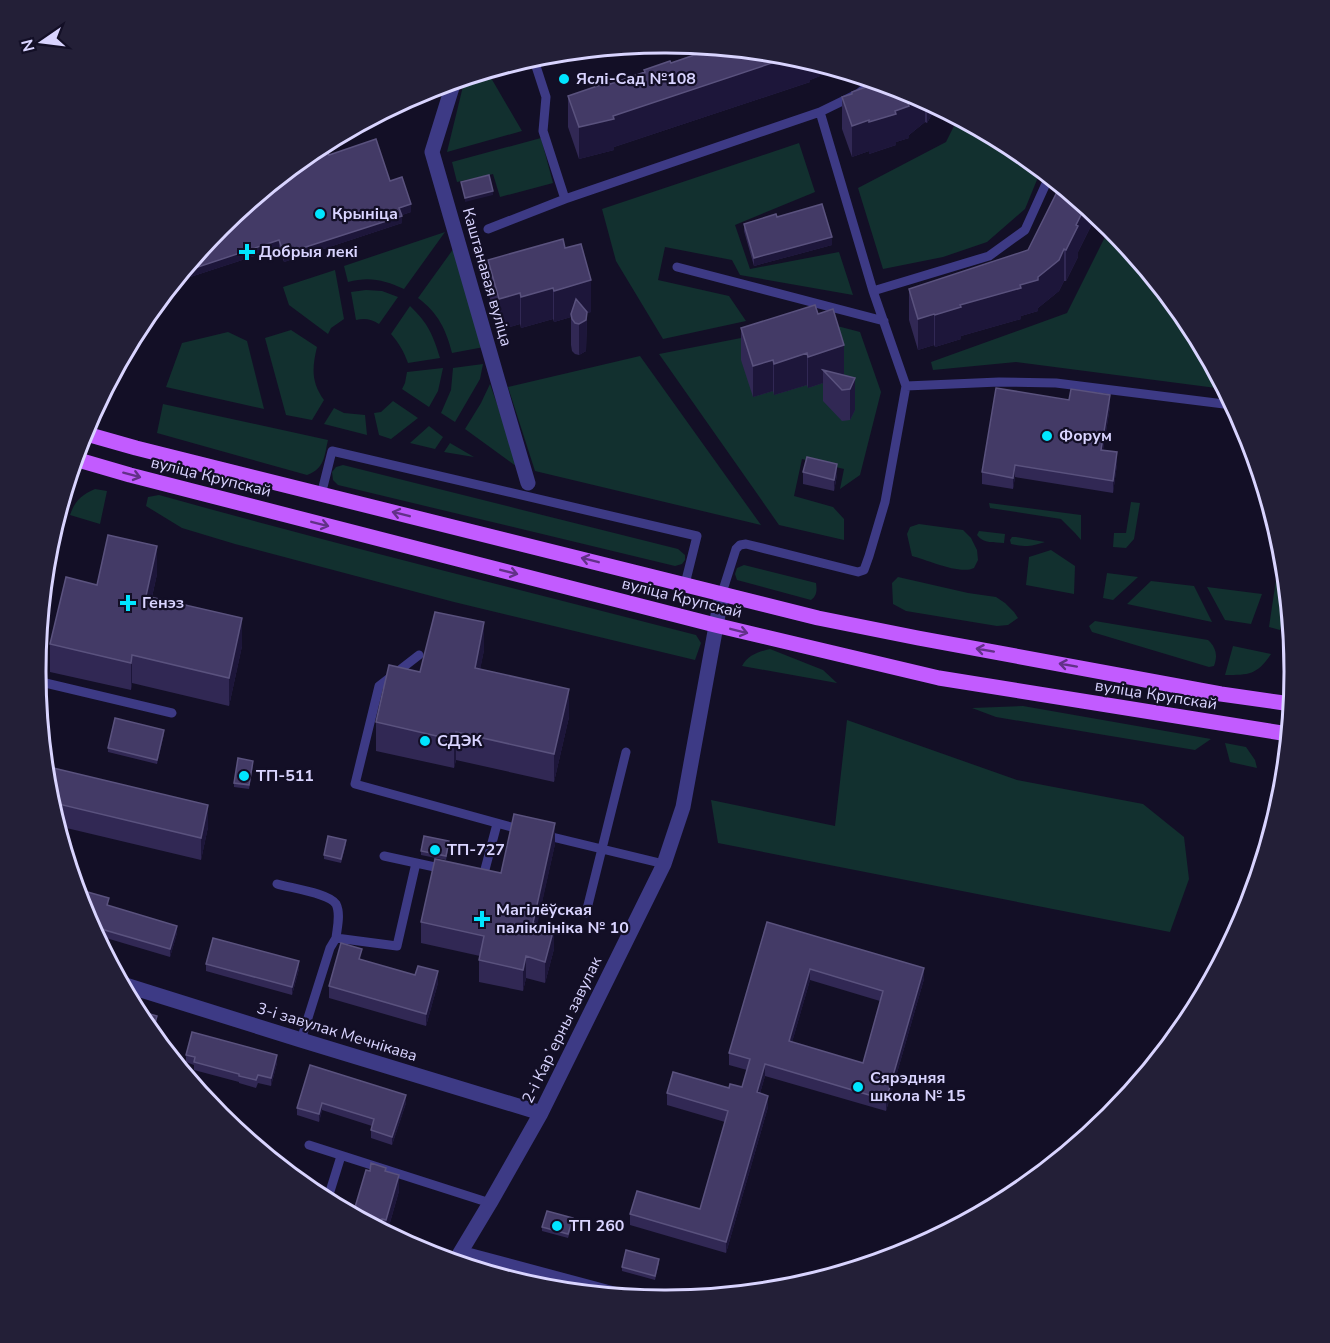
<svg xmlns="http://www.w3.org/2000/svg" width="1330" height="1343" font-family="'Nunito Sans',sans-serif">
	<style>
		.green { fill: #12302f }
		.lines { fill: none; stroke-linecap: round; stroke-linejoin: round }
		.lane { stroke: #3d3a85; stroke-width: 9 }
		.street { stroke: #3d3a85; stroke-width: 15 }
		.primary { stroke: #c25bff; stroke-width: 15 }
		.wall { fill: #312854; fill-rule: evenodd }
		.shaded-wall { fill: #1d163a }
		.building { fill: #433a66; stroke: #5a527e; stroke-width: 1.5; fill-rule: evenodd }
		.oneway { stroke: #623188 }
		.poi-dot { fill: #00e5ff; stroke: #130f26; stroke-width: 2 }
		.labels { text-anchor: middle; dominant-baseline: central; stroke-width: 4.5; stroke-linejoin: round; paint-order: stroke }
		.poi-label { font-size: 16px; font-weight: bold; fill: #d9d4ff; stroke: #130f26; text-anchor: start }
		.street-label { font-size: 16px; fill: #d9d4ff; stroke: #130f26 }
		.rim { fill: none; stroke: #d9d4ff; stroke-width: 3 }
	</style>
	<rect width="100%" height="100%" fill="#130f26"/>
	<path class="green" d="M487 71 522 131 447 152 465 78Z
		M958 118 1015 149 1041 170 1025 209 987 242 943 257 883 269 858 188 946 142Z
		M541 138 553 183 500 197 493 174 457 182 452 162Z
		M799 143 815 192 735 225 750 269 839 252 853 295 740 275 732 260 665 247 658 280 729 296 746 321 663 339 616 261 602 209Z
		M1110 227 1188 322 1224 389 1016 362 933 370 931 362 1067 313Z
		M445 232 404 289C385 280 369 276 348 282L344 266Z
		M454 248 484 347 452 353C446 329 438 313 418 298Z
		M335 270 344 319 331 328 328 334 289 305 283 287Z
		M366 290 382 291 398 297 379 324C371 319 365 318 356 320L351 292Z
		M410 306C428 323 433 335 440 358L408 363C404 352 399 343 391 334Z
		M822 322 860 332 881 392 860 475 840 489 844 469 802 459 794 496 833 507 844 519V540L779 525 659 354Z
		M291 330 317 347C312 368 311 382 324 400L312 420 286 415 265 338Z
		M228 332 247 341 264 409 166 387 182 343Z
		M640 356 761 525 535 471 508 387Z
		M483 364 480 379 455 422 441 413 451 390 453 368Z
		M443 368 438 391 429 407 402 389 405 383 407 372Z
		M490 384 520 469 465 429 481 403Z
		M393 401 418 418 391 439 379 435 374 413 381 412Z
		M163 404 328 440C324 457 325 468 307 475L157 433Z
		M334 408 344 413 365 415 367 435 324 424Z
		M429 426 443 437 435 449 410 443Z
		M450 443 474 457 444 452Z
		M343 465 678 549 685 555V560L682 564 675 566 338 485 333 480 332 472 336 467Z
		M95 489 107 491 100 524 70 515C75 501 81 495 95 489Z
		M159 495C338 545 517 589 696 635L701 643 695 660 454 602 235 544 182 528 146 506 148 497Z
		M1131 502 1140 503 1134 539 1126 548 1113 547 1114 533H1126Z
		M989 503 1081 515V540L1075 533 1061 519 990 508Z
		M919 524 963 530 971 538 977 550 978 560 974 568C960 575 928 560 912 556L907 534 910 527Z
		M979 531 1005 534 1004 543C994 542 984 544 977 535Z
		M1012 537H1016L1045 542C1029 547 1027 547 1011 544L1010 540Z
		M1281 546 1287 596 1280 630 1269 627Z
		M1051 550 1075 566 1074 594 1026 585 1029 557Z
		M744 565 816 583C817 590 817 596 811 600L737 580 735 574 737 568Z
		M1107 573 1138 577 1113 600 1103 598Z
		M898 577 968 593 996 597 1005 603 1014 612 1018 618 1008 625 997 626 906 611 893 604 892 583Z
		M1151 581 1194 586 1212 622 1127 604Z
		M1207 587 1262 594 1251 624 1225 620Z
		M1095 621 1208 640C1216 647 1218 656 1214 666L1209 667 1092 632 1089 626Z
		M1233 646 1271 654C1257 675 1249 675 1225 675Z
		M770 649 823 670 837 683 742 666C748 655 758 652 770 649Z
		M1023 706 1211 739 1195 750 996 717 972 708Z
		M847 720 1017 780 1143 804 1184 837 1189 879 1170 932 718 843 711 800 835 826Z
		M1225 743 1246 747 1255 760 1257 768 1230 762Z"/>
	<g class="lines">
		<path class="lane" d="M533 57 546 97 543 131 565 199
			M340 135V136
			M488 229 565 199 820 112 859 93 874 81
			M677 267 884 321
			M873 291 989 256 1025 230 1049 177
			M906 386 999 382 1056 383 1232 405
			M321 495 332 451 697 536 685 584
			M722 593 736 549 740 545 746 544 858 572 864 570 869 556 885 502 906 386 873 291 820 112
			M419 655 379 686 355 784 522 830
			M37 681 172 713
			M544 835 664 864
			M384 856 444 869
			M481 877H483L497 824
			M277 884C290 888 329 893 336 904 341 914 337 928 336 938
			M586 913 626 752
			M301 1040 330 948 336 938 397 946 416 863
			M309 1145 490 1203
			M327 1201 341 1156"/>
		<path class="street" d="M454 81 432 152 498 381 528 483
			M122 984 301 1040 541 1113
			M460 1253 621 1296
			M457 1263 460 1253 490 1203 541 1113 664 864 683 807 722 593"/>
		<path class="primary" d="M83 433 136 448 818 618 918 638 1221 694 1291 704
			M75 459 130 475 715 625 939 678 1288 734"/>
	</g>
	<path class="wall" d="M705 49 820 64V76L810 80V82L614 147V150L579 159 568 127V96L610 84 644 72V70L671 63 705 52Z
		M906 91 936 107 927 123 925 122 909 135V138L896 142V145L869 154V151L852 157 842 129V97L852 94V92Z
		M329 155 390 181 411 212 402 215V223L284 262 279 248 175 282Z
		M1060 186 1098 217 1094 225 1092 224 1078 252V257L1066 281H1064L1059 291 1038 308V311L1021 316V319L961 336V339L935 347 934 345 918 350 909 320V289L1028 250Z
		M777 217 832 245 754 266 744 231V224Z
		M565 248 591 312 587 313 586 351 579 355 575 354 572 351 571 345V317L554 322 553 319 521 328 520 324 499 330 488 292V260Z
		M818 314 844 375 855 378V410L850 420 842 421 823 401V383L808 388 807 385 774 395 773 391 753 397 741 360V328Z
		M1110 407 1103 450 1117 464 1113 493 1015 477 1013 489 982 484V472Z
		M803 472 837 475 834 491 803 484Z
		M157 574 152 597 242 646 229 706 132 683 131 690 50 672V644L97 585Z
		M484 650 480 669 569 717 554 782 456 760 454 768 376 751V722L420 672Z
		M164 734 157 764 108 752V748Z
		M253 765 249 789 234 787V783Z
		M48 794 208 827 201 860 58 826Z
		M346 844 341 863 324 859V855Z
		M555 844 537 924 554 949 545 983 526 978 523 991 479 982V960L480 956 421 943V922L501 873Z
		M449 845 446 860 421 855V851Z
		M109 906 177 933 170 957 96 935 84 912Z
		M767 922 924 979 886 1111 765 1076 760 1093 768 1107 726 1253 630 1225V1214L700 1209 725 1122 667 1105V1093L742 1087 747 1070 729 1065V1053ZM810 980 880 1001 863 1063 792 1042Z
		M362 960 438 983 426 1026 329 998V986Z
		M206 964 299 969 292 995 206 971Z
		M186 1055 277 1063 271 1086 258 1083 256 1088 239 1083V1082L194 1070V1065L186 1062Z
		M310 1065 406 1103 392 1145 371 1138V1130L372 1126 322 1110 319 1122 297 1115V1108Z
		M370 1171 386 1172 399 1191 387 1233 353 1214Z
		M573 1222 568 1238 542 1231V1227Z
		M659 1263 655 1280 622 1271V1267Z"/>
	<path class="shaded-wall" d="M793 56 820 64V76L810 80V82L614 147V150L579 159V127Z
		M917 96 925 101V122L909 135V138L896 142V145L869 154V122L895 111 908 104Z
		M927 102 936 107 927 123Z
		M869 120V151L852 157V126Z
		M493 191V195L465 202V198Z
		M411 204V212L399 216V208Z
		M1085 207 1092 213V224L1078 252V257L1066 281V250L1076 225Z
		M1094 214 1098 217 1094 225Z
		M402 216V223L284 262V254Z
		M832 237V245L754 266V258Z
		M279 240V248L175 282 183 272Z
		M1064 249V281L1059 291 1038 308V311L1021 316V319L961 336V339L935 347V315L960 305 1020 285 1038 277Z
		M591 280V312L587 313 586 351 579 355V324L571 314V317L554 322V291Z
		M553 288V319L521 328V297Z
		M520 293V324L499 330V299Z
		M934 314V345L918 350V319Z
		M844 345V376L823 370V383L808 388V357Z
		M807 353V385L774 395V364Z
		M773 360V391L753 397V366Z
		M855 378V410L850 420V389Z
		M1110 395V407L1101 461V450Z
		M1117 452V464L1113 493V481Z
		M837 464V475L834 491V480Z
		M1015 465V477L1013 489V478Z
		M157 546V574L146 624V596Z
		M242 618V646L229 706V678Z
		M484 622V650L475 696V668Z
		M132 655V683L131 690V663Z
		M569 689V717L554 782V754Z
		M164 730V734L157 764V760Z
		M456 732V760L454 768V740Z
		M208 805V827L201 860V838Z
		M555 823V844L533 944V923Z
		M177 926V933L170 957V949Z
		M554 928V949L545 983V962Z
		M526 956V978L523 991V970Z
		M299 961V969L292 995V987Z
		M924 968V979L886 1111V1100Z
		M810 969V980L789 1053V1041Z
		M438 971V983L426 1026V1014Z
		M157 1016V1023L154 1035 152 1033Z
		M277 1055V1063L271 1086V1078Z
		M765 1064V1076L757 1104V1092Z
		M406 1095V1103L392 1145V1137Z
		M768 1096V1107L726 1253V1242Z
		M322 1103V1110L319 1122V1114Z
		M399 1175V1191L387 1233 386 1220Z
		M382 1219V1230L379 1229Z"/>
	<path class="building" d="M711 47 788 55 793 56 613 116 614 119 579 127 568 96 609 82 610 84 645 72 644 70 670 61 671 63 706 51 705 49Z
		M880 82 906 91 917 96 908 104 909 106 895 111 896 114 869 122V120L852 126 842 97 852 94V92Z
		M376 139 390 181 402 177 411 204 399 208 402 216 284 254 279 240 183 272 220 226 316 148 325 143 329 155Z
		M489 175 493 191 465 198 461 182Z
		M1060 186 1085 207 1076 225 1078 226 1066 250 1064 249 1059 260 1038 277V280L1020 285 1021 288 960 305 961 307 935 315 934 314 918 319 909 289 1028 250Z
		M822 204 832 237 754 258 744 224 776 214 777 217Z
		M563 239 565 248 581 244 591 280 554 291 553 288 521 297 520 293 499 299 488 260Z
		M576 299 587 312 586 320 579 324 575 323 572 319 571 314Z
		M815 305 818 314 833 309 844 345 808 357 807 353 774 364 773 360 753 366 741 328Z
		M823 370 855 378 850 389 842 390Z
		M996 388 1069 400 1071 389 1110 395 1101 450 1117 452 1113 481 1015 465 1013 478 982 472Z
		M807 457 837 464 834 480 803 472Z
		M108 535 157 546 146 596 242 618 229 678 132 655 131 663 50 644 66 577 97 585Z
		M435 612 484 622 475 668 569 689 554 754 456 732 454 740 376 722 389 665 420 672Z
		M115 718 164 730 157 760 108 748Z
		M238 758 253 761 249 785 234 783Z
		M45 766 208 805 201 838 50 802 48 794Z
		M514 814 555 823 533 923 554 928 545 962 526 956 523 970 479 960 484 936 421 922 435 859 501 873Z
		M328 836 346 840 341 859 324 855Z
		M424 836 449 841 446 856 421 851Z
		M77 889 109 898 107 905 177 926 170 949 91 926 84 912Z
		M767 922 924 968 886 1100 765 1064 757 1092 768 1096 726 1242 630 1214 637 1191 700 1209 728 1111 667 1093 673 1072 729 1088 730 1084 742 1087 750 1059 729 1053ZM810 969 883 991 863 1063 789 1041Z
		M213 938 299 961 292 987 206 964Z
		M341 943 362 949 359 959 415 975 418 966 438 971 426 1014 329 986Z
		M136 1010 157 1016 152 1033 142 1021Z
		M192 1032 277 1055 271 1078 258 1075 256 1080 239 1076V1074L194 1062 195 1057 186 1055Z
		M310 1065 406 1095 392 1137 371 1130 374 1119 322 1103 319 1114 297 1108Z
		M371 1163 386 1168 385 1171 399 1175 386 1220 382 1219 379 1229 353 1214 366 1170 370 1171Z
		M547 1211 573 1218 568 1234 542 1227Z
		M626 1250 659 1259 655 1276 622 1267Z"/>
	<defs><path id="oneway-shaft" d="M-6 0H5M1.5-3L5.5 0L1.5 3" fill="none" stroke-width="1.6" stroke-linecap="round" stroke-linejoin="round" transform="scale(1.5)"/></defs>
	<g class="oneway">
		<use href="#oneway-shaft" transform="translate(132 475) rotate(15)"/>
		<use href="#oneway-shaft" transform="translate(401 514) rotate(-166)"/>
		<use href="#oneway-shaft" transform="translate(320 524) rotate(14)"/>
		<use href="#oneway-shaft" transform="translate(590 560) rotate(-166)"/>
		<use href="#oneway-shaft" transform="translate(509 572) rotate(14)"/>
		<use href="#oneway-shaft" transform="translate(739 631) rotate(14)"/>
		<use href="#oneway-shaft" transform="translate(985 650) rotate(-170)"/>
		<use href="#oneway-shaft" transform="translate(1068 665) rotate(-170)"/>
	</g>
	<g class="poi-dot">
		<circle cx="564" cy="79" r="6"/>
		<circle cx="320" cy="214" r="6"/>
		<path d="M244 243h6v6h6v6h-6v6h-6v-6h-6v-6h6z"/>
		<circle cx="1047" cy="436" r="6"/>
		<path d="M125 594h6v6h6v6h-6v6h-6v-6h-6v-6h6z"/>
		<circle cx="425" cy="741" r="6"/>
		<circle cx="244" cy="776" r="6"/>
		<circle cx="435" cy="850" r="6"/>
		<path d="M479 910h6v6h6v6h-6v6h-6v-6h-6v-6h6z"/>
		<circle cx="858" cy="1087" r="6"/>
		<circle cx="557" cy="1226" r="6"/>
	</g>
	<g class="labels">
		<g class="poi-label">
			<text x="576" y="79">Яслі-Сад №108</text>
			<text x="332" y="214">Крыніца</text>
			<text x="259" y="252">Добрыя лекі</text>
			<text x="1059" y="436">Форум</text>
			<text x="142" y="603">Генэз</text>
			<text x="437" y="741">СДЭК</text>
			<text x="256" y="776">ТП-511</text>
			<text x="447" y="850">ТП-727</text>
			<text x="496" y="910">Магілёўская<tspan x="496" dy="18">паліклініка № 10</tspan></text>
			<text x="870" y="1078">Сярэдняя<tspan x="870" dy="18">школа № 15</tspan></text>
			<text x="569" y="1226">ТП 260</text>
		</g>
		<g class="street-label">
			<text transform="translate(487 277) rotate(74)">Каштанавая вуліца</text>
			<text transform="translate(211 477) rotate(14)">вуліца Крупскай</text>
			<text transform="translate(682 598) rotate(14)">вуліца Крупскай</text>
			<text transform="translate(1156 695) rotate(9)">вуліца Крупскай</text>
			<text transform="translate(562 1030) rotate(-64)">2-і Карʼерны завулак</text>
			<text transform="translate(337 1032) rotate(17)">3-і завулак Мечнікава</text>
		</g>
	</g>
	<path d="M0 0H1330V1343H0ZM664 53H666A618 618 0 0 1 1284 671V672A618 618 0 0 1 666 1290H664A618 618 0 0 1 46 672V671A618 618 0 0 1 664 53Z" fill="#231f37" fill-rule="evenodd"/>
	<path class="rim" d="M664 53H666A618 618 0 0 1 1284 671V672A618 618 0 0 1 666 1290H664A618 618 0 0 1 46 672V671A618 618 0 0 1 664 53Z"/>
	<g transform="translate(42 42) rotate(256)" stroke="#130f26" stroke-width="4.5" paint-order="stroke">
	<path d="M0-4.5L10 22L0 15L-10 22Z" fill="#d9d4ff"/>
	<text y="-9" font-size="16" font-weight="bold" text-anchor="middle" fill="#d9d4ff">N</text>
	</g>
</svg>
